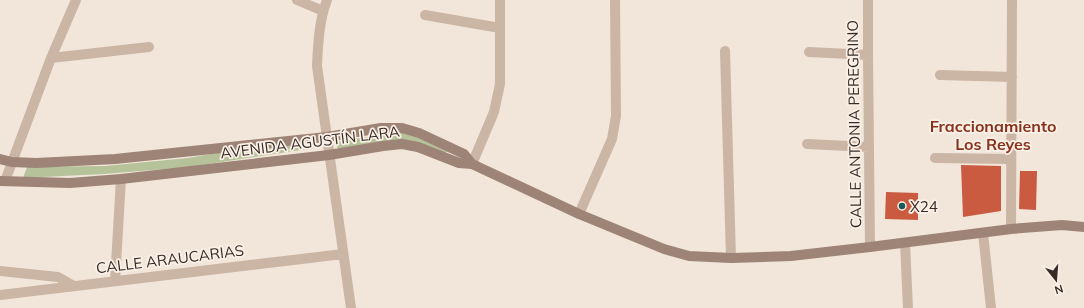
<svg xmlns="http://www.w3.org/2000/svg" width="1084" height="308" font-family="Mulish,sans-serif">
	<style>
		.green { fill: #b6c299 }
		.building { fill: #ca5b40 }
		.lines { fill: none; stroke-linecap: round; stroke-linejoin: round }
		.minor { stroke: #cbb5a5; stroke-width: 10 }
		.secondary { stroke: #9e8377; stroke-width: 10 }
		.poi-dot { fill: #1b5859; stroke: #faf0e6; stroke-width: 1.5 }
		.labels { text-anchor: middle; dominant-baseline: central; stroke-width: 3.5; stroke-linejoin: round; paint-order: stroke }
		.street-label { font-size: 15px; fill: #362b27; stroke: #faf0e6 }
		.poi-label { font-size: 15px; fill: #362b27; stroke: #faf0e6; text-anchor: start }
		.neighbourhood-label { font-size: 16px; font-weight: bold; fill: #88311d; stroke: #faf0e6 }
	</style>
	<rect width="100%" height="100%" fill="#f2e6da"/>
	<path class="green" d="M403 131 447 151 442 158 420 148 338 150 336 142Z
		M310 137 314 148 189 167 104 174 23 178 27 167 105 166 188 158Z"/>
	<path class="building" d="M961 165 1001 166V211L963 217Z
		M1020 171H1037L1036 210 1019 209Z
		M886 192 918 193V220L885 219Z"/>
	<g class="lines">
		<path class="minor" d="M297 0 323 11
			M327 0C319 21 318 44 317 66L351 308
			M868 0V55L870 247
			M425 15 500 28
			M725 51 731 258
			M809 52 868 55
			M51 58 149 47
			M940 75 1012 77
			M807 144 869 147
			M935 158 1011 159
			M472 164 494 112 500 84V0
			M5 181 51 58 76 0
			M579 214 612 139 616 116 615 0
			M1011 229 1012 0
			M983 233 991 308
			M905 243 908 308
			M0 271 58 277 74 286
			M115 281 121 179
			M0 295 343 254"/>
		<path class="secondary" d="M0 159 12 162 36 163 115 159 327 137 381 128H402L419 133 464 154 472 164
			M0 181 70 183 121 179 329 155 383 146 402 144 418 147 459 163 472 164 579 214 664 249 689 256 731 258 791 256 870 247 1011 229 1062 225 1084 227"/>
	</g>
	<circle class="poi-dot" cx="902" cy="206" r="4"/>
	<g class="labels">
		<g class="street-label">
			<text transform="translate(854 124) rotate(-91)">CALLE ANTONIA PEREGRINO</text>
			<text transform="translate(310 142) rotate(-7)">AVENIDA AGUSTÍN LARA</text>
			<text transform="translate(170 259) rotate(-7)">CALLE ARAUCARIAS</text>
		</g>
		<g class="poi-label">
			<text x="910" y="206">X24</text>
		</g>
		<g class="neighbourhood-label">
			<text x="993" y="126">Fraccionamiento<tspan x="993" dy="18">Los Reyes</tspan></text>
		</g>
	</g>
	<g transform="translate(1056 280) rotate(163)" stroke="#faf0e6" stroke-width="3" paint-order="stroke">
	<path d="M0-3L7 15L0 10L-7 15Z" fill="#362b27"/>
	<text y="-6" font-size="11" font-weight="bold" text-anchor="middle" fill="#362b27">N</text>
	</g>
</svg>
